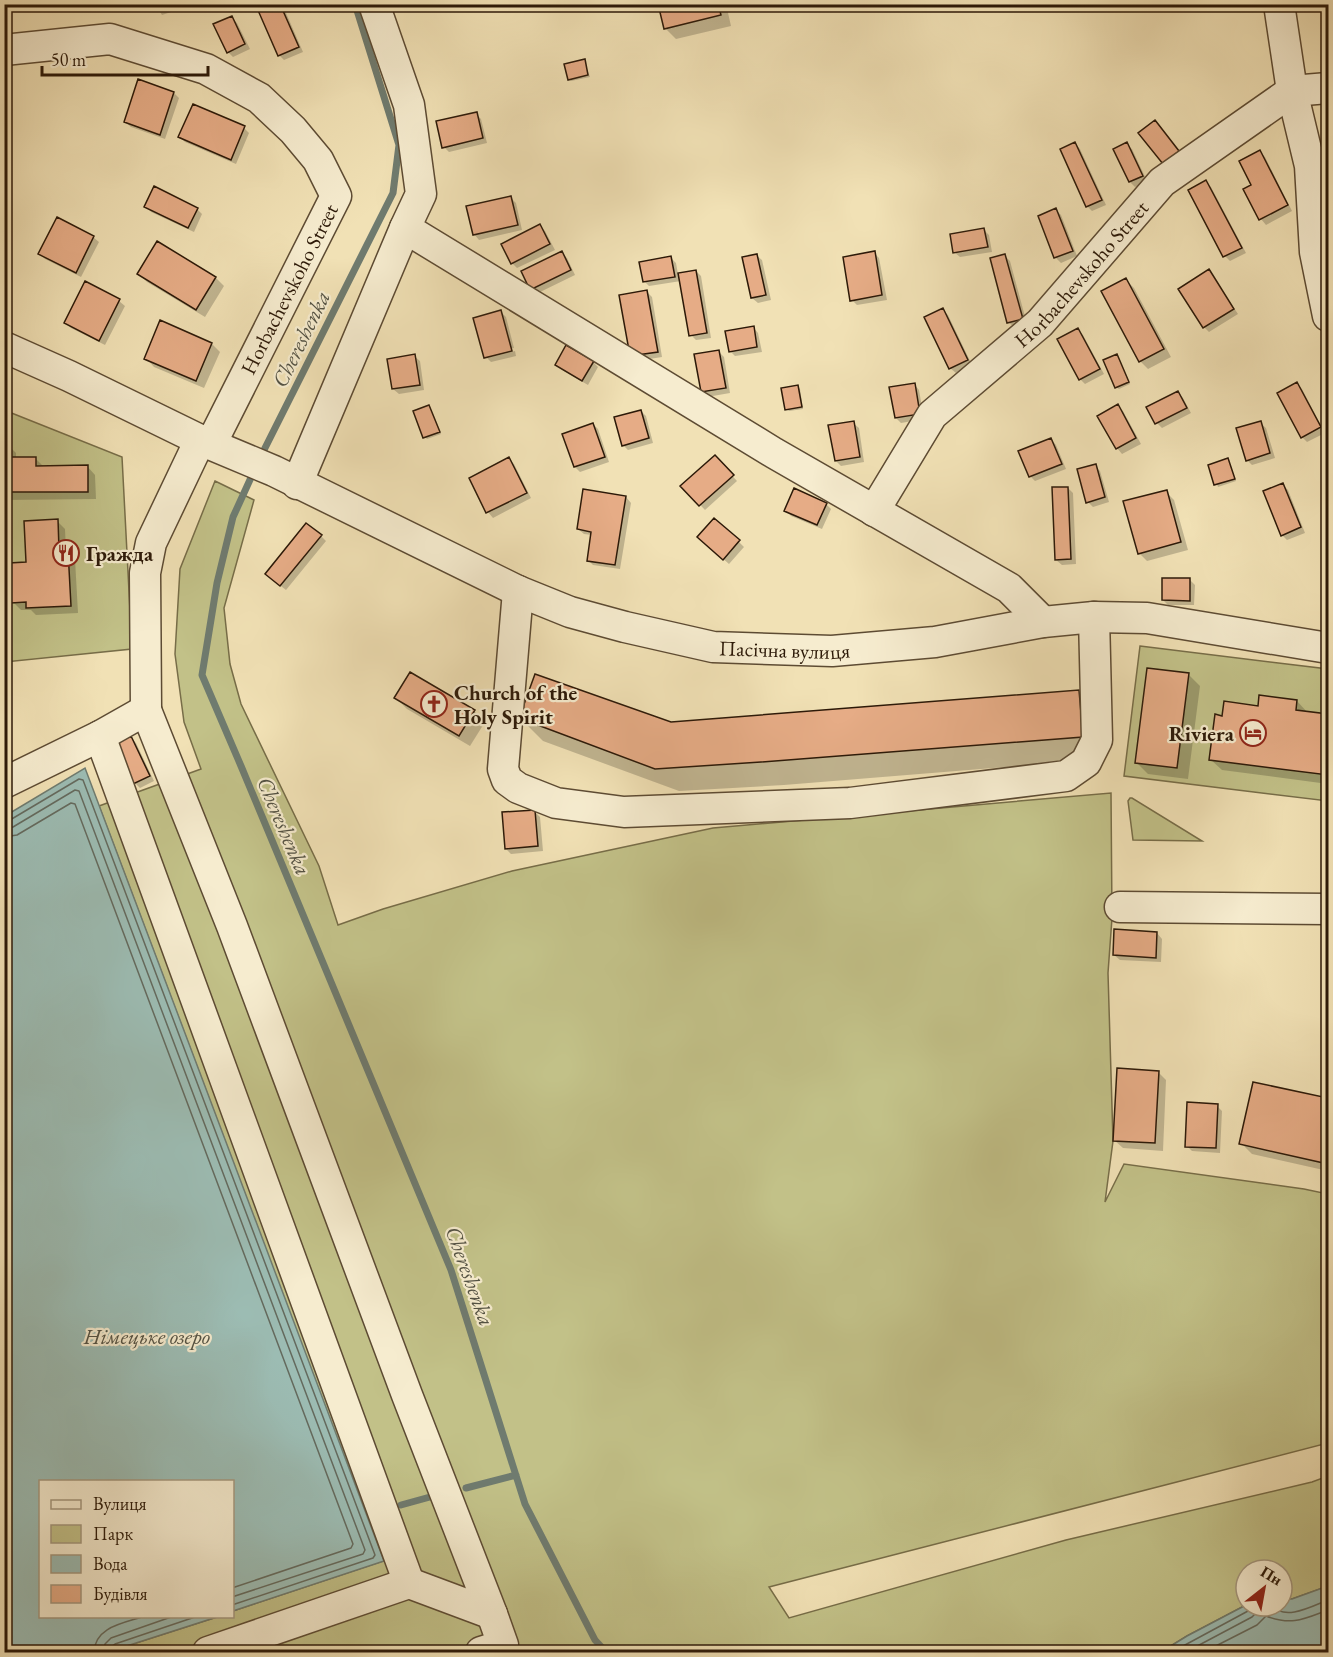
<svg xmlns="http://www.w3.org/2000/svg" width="1333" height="1657" font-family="'EB Garamond',serif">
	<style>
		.green { fill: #c2c188; stroke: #776d48; stroke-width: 1.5 }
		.water { fill: #9cbcb3; stroke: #6f7b6f; stroke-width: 1.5 }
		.shadow { fill: #0003 }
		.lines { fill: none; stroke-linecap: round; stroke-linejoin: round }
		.shore { stroke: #646a5e; stroke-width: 1.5 }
		.stream { stroke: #6f7b6f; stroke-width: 7 }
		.building { fill: #e6ac86; stroke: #2c1908; stroke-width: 1.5 }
		.minor-casing { stroke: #5d4b33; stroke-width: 33 }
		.minor { stroke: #f6eccf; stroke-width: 30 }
		.labels { text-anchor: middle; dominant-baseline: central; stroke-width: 4.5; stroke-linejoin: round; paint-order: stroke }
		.street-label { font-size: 21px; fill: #2c1908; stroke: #f6eccf }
		.poi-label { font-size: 21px; font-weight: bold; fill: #2c1908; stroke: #f6eccf; text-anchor: start }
		.water-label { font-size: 22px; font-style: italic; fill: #535244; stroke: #f6eccf }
	</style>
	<rect width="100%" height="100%" fill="#f1e1b5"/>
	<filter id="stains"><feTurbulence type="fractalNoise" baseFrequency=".00333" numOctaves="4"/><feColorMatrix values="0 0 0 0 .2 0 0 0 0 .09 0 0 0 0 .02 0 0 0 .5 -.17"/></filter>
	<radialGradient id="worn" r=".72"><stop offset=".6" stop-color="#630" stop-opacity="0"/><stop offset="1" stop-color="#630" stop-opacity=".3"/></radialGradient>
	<path class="green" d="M4 410 122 457 132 649 5 662Z
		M215 481 254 500 224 608 230 664 241 704 319 866 338 925 383 909 512 871 713 828 1111 793 1112 918 1108 973 1113 1141 1105 1202 1124 1164 1304 1189 1328 1194V1443L769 1587 789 1618 1066 1540 1312 1482 1328 1476V1586L1292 1599H1282V1570H1246V1605L1187 1636 1161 1652H108L217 1617 232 1616 233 1611 383 1561 99 806 201 769 184 722 175 654 180 569Z
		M1140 646 1328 669V801L1124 776Z
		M1130 798H1132L1202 841 1133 840 1128 801Z"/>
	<path class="water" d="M85 768 384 1561 233 1611 232 1482H40V1616L217 1617 108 1652H5V816Z
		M1328 1586V1652H1161L1187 1636 1246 1605 1282 1606V1599H1292Z"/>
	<path class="shadow" d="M155 4H182L183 8 162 15Z
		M269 4 283 6 303 52 284 60 279 55Z
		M659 4H726L731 26 676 39 665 28Z
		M231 17 237 23 250 49 233 57 228 52Z
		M584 61 590 77 571 81 569 79Z
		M174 93 179 98 165 139 131 127 125 122Z
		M476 114 481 119 487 143 449 152 444 147Z
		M244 128 249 133 236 164 185 142 180 137Z
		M1075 143 1080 149 1106 205 1092 211 1087 206Z
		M1126 144 1132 149 1147 181 1135 187 1130 182Z
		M1260 152 1265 157 1292 211 1266 225 1261 219 1245 190 1253 186Z
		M1206 182 1211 187 1246 253 1230 261 1225 256Z
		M510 197 516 203 522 230 479 240 474 234Z
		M146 206 197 209 202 214 194 232 151 212Z
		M1056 210 1061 215 1077 256 1061 263 1056 258 1040 217Z
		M540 226 545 231 555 250 517 268 512 263Z
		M984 230 989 235 992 252 960 257 954 252Z
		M93 237 99 242 81 277 45 259 40 254Z
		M562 253 567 258 575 275 536 294 523 272Z
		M874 253 879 258 887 300 857 305 852 300Z
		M756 255 762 260 771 300 758 303 752 298Z
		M1005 256 1010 261 1027 324 1014 327 1008 322Z
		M671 258 676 263 678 274 696 271 701 276 711 338 696 340 691 335 681 281 649 286 644 281Z
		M1209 271 1238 314 1209 332 1204 327Z
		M139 274 216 278 224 286 205 317 147 282Z
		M1126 280 1134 288 1171 357 1148 369 1140 361Z
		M86 283 119 301 125 306 105 345 71 328 66 323Z
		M647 292 652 297 662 357 637 361Z
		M943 310 948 315 972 365 956 373 950 368Z
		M501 312 506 317 514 348 487 355V358L486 357Z
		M161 322 212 344 220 352 204 388 154 367 146 358Z
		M753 327 758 333 762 352 735 356 730 351Z
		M1078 330 1083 335 1104 374 1085 384 1080 379Z
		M515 351 516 356 491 362 487 358Z
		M718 351 724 357 730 393 707 397 702 392Z
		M414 356 420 361 424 390 399 394 393 389Z
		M1117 356 1130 384 1119 389 1116 387Z
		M593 362 598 367 588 385 562 370 557 365Z
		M914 384 919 390 924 419 901 423 896 418Z
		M1297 384 1302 389 1325 433 1307 442 1302 437Z
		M798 387 800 389 803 409 789 411 786 409Z
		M1178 392 1183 398 1191 413 1162 428 1157 423Z
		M1118 406 1123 411 1141 444 1122 454 1117 448Z
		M429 407 441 434 427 439 425 437Z
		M641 411 646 416 653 443 628 450 623 445Z
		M853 423 859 428 864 462 841 466 836 461Z
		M1260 423 1266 428 1275 458 1252 465 1247 460Z
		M593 424 598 429 609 462 580 472 575 467 564 434Z
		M1051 439 1056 445 1066 469 1035 481 1030 476Z
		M4 445H8L16 453V459H36L44 467 87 466 95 475 96 499 4 500Z
		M715 457 737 481 705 510 682 486Z
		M509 459 514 464 531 498 493 518 488 512 471 479Z
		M1227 460 1236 481 1218 487 1210 466Z
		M1095 466 1100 471 1109 502 1093 507 1088 502Z
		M1283 485 1288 490 1305 533 1287 540 1282 535Z
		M1068 488 1073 493 1076 564 1062 565 1056 560Z
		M1166 492 1174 500 1188 550 1147 561 1139 553Z
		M626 497 631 503 620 569 593 565 588 560 592 535 584 534 578 529Z
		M826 504 831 509 822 529 791 516 786 510Z
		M57 521 65 529 66 551 75 559 78 613 36 615 31 610H21L13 602 28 564Z
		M321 536 326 541 286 590 272 579Z
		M704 542H739L744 547 729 564Z
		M1190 580 1195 585 1194 605H1168L1163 600Z
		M1189 675 1200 686 1188 779 1148 774 1137 763Z
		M1078 692 1101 715 1105 759 784 785 679 791 543 741 520 718 671 724Z
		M396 698 474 711 485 722 470 746 407 709Z
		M1297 701 1308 713 1328 716V784L1222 770 1210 759 1223 717 1259 707Z
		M131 737 136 743 154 781 140 788 135 783Z
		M534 811 540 817 543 851 511 854 506 849Z
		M1157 933 1162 939 1161 962 1120 960 1114 955Z
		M1158 1072 1166 1080 1163 1151 1123 1148 1114 1140Z
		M1254 1083 1328 1100V1171L1252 1154 1241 1143Z
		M1217 1106 1222 1111 1220 1153 1192 1151 1187 1146Z"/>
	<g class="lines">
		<path class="shore" d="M4 821 10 820 79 779 83 780 375 1555 373 1558 232 1605
			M4 828 13 827 75 790 79 791 365 1550 363 1554 232 1597
			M4 837 17 835 71 803 75 804 353 1544 351 1548 232 1588
			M1271 1606C1287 1621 1312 1606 1328 1600
			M94 1652C95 1626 125 1623 145 1616
			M103 1652 105 1644 111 1638 174 1616
			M110 1652 111 1647 115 1644 198 1616
			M1172 1652 1248 1611 1252 1606
			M1186 1652 1252 1617 1257 1612 1259 1606
			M1204 1652 1257 1625 1266 1616C1292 1626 1304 1619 1328 1610"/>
		<path class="stream" d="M260 458 393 193 399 145 355 4
			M254 471 233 517 217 583 202 675 241 766 451 1270 525 1504 595 1640 606 1652
			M466 1488 516 1475
			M401 1505 430 1497"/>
	</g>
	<path class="building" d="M266 4H280L299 47 278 56 257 8Z
		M658 4H718L721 15 664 29Z
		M232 16 245 44 227 53 213 24Z
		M585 59 588 75 568 80 564 64Z
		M138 79 174 92 160 135 124 122Z
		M193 104 245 126 231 160 178 137Z
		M477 112 483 138 442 148 436 121Z
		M1155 120 1179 151 1163 164 1138 133Z
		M1075 142 1102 200 1086 207 1060 149Z
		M1127 142 1143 176 1129 182 1113 149Z
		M1260 150 1288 205 1259 220 1243 189 1251 185 1239 161Z
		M1206 180 1242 248 1223 257 1188 190Z
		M154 186 198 208 188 228 144 207Z
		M511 196 518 225 473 235 466 206Z
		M1056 208 1073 251 1054 258 1038 216Z
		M57 217 94 236 76 273 38 254Z
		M540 224 550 244 511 264 501 244Z
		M984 228 988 247 953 253 950 234Z
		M157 241 216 277 196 310 137 274Z
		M562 251 571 270 530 290 521 271Z
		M875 251 882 295 850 301 843 257Z
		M757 254 766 295 751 298 742 257Z
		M1005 254 1023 319 1007 323 990 258Z
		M671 256 675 277 643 282 639 262Z
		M1209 269 1234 309 1203 328 1178 289Z
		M696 270 707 333 689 336 678 273Z
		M1126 278 1164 349 1139 362 1101 291Z
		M85 281 120 299 99 341 64 323Z
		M647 290 658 352 630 356 619 295Z
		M943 308 968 360 949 369 924 317Z
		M501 310 512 351 484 358 473 318Z
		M160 320 212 343 196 381 144 359Z
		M754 326 757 347 729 352 725 331Z
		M1078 328 1100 369 1079 380 1057 339Z
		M566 345 594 361 582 381 555 365Z
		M719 350 726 388 701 392 694 354Z
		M415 354 420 385 392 389 387 359Z
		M1117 354 1129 382 1115 388 1103 360Z
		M1297 382 1321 427 1301 438 1277 393Z
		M915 383 920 414 895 418 889 387Z
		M798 385 802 407 785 410 781 388Z
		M1178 391 1187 408 1155 424 1146 407Z
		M1118 404 1136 438 1116 449 1097 416Z
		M429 405 440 432 423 438 413 411Z
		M641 410 649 438 622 446 614 417Z
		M854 421 860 457 835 461 828 425Z
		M1261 421 1270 453 1246 461 1236 428Z
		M593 423 605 457 574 467 562 434Z
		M1051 438 1062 464 1029 477 1018 451Z
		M4 443H8V457H36V466L88 465V492H4Z
		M715 455 734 475 699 506 680 486Z
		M509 457 527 493 486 513 469 478Z
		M1228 458 1235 479 1214 485 1208 465Z
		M1096 464 1105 497 1086 503 1077 469Z
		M1283 483 1301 527 1281 536 1263 491Z
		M1052 487H1068L1071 559 1055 560Z
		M794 488 827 503 817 525 784 511Z
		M583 489 626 496 615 565 587 561 591 532 577 529Z
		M1167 490 1181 542 1138 554 1123 501Z
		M714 518 740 540 723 560 697 537Z
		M58 519 59 550H68L71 606 26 608V602L11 603 9 563 26 562 24 521Z
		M306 523 322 535 280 586 265 574Z
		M1162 578H1190V601L1162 600Z
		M1147 668 1189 673 1177 768 1135 763Z
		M410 672 475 710 459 736 394 698Z
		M535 674 671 722 1079 690 1083 737 761 762 655 769 519 718Z
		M1259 695 1297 700 1296 710 1328 714V775L1209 760 1215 714 1222 716 1224 701 1258 706Z
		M131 736 150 776 133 784 114 743Z
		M535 810 538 846 505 849 502 812Z
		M1114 929 1157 932 1156 958 1113 955Z
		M1117 1068 1159 1071 1155 1143 1113 1141Z
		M1253 1082 1328 1098V1164L1239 1144Z
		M1187 1102 1218 1104 1216 1148 1185 1147Z"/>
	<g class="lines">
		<defs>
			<g id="minor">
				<path d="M1279 4 1292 91 1310 166 1315 252 1328 316"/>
				<path d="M4 50 110 39 206 69 259 98 293 130 318 160 336 196 211 444"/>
				<path d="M405 228 774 453 1009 588 1043 622"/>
				<path id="s1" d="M4 347 69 376 200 440 274 471 518 591 570 612 625 627 713 647 832 651 935 642 1043 622 1094 617 1147 618 1328 648"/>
				<path d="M297 484 405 228 421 194 409 105 374 4"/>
				<path id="s2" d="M874 511 932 415 1040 323 1162 182 1292 91 1328 88"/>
				<path d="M518 591 503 769 507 780 518 788 556 803 624 812 850 803 1066 776 1086 762 1097 740 1094 617"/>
				<path d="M146 710 145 573 151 543 200 440"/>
				<path d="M100 736 409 1583"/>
				<path d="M4 783 100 736 146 710 232 926 407 1395 492 1614 503 1645 481 1652"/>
				<path d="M1120 907 1328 909"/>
				<path d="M208 1652 409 1583 492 1614"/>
			</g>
		</defs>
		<use href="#minor" class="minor-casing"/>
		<use href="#minor" class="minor"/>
	</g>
	<defs>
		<symbol id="restaurant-ring" viewBox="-11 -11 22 22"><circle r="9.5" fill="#f6eccf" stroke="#8f2418" stroke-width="1.5"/><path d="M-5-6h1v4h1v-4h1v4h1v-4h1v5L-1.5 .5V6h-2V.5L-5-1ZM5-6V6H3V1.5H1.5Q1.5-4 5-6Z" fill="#8f2418"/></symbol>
		<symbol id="church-ring" viewBox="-11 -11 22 22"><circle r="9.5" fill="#f6eccf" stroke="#8f2418" stroke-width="1.5"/><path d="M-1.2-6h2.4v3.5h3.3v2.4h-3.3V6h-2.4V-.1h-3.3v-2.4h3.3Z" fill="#8f2418"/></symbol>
		<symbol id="hotel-ring" viewBox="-11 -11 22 22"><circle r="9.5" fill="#f6eccf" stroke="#8f2418" stroke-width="1.5"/><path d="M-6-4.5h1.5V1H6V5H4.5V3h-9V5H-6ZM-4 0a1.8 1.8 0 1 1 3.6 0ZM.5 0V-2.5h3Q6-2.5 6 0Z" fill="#8f2418"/></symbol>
	</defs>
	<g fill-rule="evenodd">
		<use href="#restaurant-ring" x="51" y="538" width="30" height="30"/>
		<use href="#church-ring" x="419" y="689" width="30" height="30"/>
		<use href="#hotel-ring" x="1238" y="718" width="30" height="30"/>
	</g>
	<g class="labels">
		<g class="street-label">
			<text stroke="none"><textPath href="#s2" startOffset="318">Horbachevskoho Street</textPath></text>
			<text transform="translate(289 289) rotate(-63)">Horbachevskoho Street</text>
			<text stroke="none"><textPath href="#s1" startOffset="844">Пасічна вулиця</textPath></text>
		</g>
		<g class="poi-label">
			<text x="86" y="553">Гражда</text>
			<text x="454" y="692">Church of the<tspan x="454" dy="24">Holy Spirit</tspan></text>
			<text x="1234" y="733" text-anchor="end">Riviera</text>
		</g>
		<g class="water-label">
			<text transform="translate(301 339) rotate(-64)">Chereshenka</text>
			<text transform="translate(284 826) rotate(67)">Chereshenka</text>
			<text transform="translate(470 1276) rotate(70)">Chereshenka</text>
			<text x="147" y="1336">Німецьке озеро</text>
		</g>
	</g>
	<rect width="1333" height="1657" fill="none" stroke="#f1e1b5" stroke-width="24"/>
	<rect x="6" y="6" width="1321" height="1645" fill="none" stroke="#2c1908" stroke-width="3"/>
	<rect x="12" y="12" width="1309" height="1633" fill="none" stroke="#2c1908" stroke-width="1.5"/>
	<rect x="39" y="1480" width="195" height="138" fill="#f6eccf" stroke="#a5987f" stroke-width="1.5"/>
	<rect x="51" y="1500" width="30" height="9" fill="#f6eccf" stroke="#a5987f" stroke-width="1.5"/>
	<text x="93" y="1510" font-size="18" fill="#2c1908">Вулиця</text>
	<rect x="51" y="1525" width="30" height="18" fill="#c2c188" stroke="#a5987f" stroke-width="1.5"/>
	<text x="93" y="1540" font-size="18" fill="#2c1908">Парк</text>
	<rect x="51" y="1555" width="30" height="18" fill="#9cbcb3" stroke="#a5987f" stroke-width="1.5"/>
	<text x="93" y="1570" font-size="18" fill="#2c1908">Вода</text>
	<rect x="51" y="1585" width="30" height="18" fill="#e6ac86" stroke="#a5987f" stroke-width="1.5"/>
	<text x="93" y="1600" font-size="18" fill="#2c1908">Будівля</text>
	<g transform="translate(1264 1588) rotate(31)"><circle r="28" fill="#f6eccf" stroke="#a5987f" stroke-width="1.5"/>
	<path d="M0-4.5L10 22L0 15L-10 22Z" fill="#8f2418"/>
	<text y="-9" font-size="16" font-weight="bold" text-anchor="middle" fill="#2c1908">Пн</text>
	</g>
	<path d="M42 66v9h166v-9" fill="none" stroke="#2c1908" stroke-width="3"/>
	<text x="51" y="66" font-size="18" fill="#2c1908" stroke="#f6eccf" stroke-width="4.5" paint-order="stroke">50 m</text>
	<rect width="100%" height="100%" filter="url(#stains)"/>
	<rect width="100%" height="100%" fill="url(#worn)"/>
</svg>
